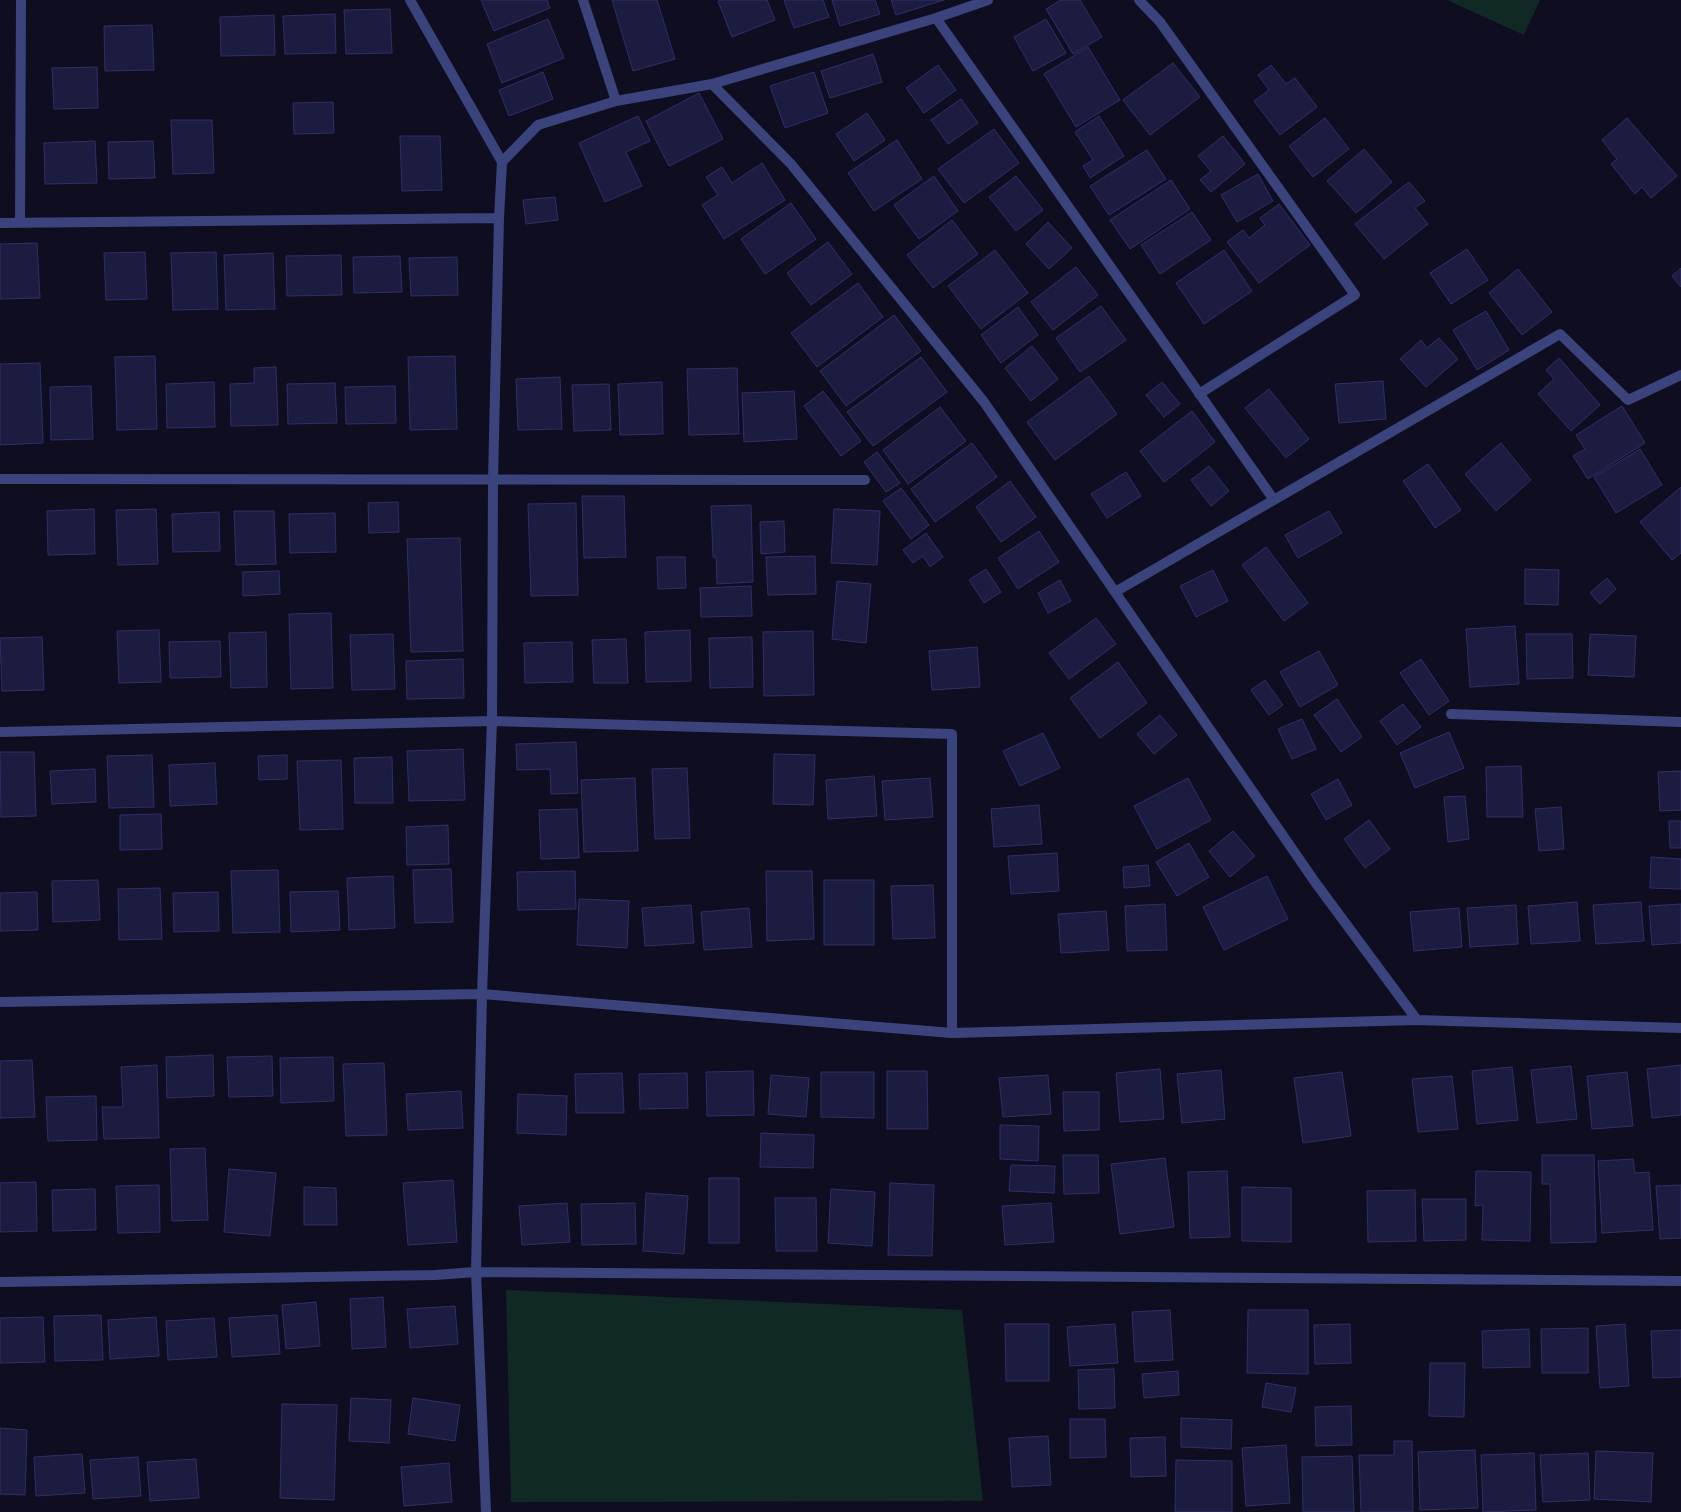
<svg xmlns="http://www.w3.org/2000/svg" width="1681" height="1512" font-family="'Fira Sans',sans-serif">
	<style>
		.green { fill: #112924 }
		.building { fill: #1c1b40; stroke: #302e6a }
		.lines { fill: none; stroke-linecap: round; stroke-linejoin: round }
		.minor { stroke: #3b437c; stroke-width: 10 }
	</style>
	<rect width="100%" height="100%" fill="#0e0e20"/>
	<path class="green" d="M1447 0H1540L1524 35Z
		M506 1290 962 1310 983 1501 511 1502Z"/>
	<path class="building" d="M481 0H547L550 8 494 31Z
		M612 0H657L675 59 633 71Z
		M721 0H767L775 20 732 37 718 1Z
		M784 0H823L829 17 794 28Z
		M832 0H875L880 14 840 26Z
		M891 0H944L896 15Z
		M1061 0H1080L1102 37 1073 54 1046 9Z
		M390 9 392 53 346 54 344 10Z
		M335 14 336 53 285 54 283 16Z
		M274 15 275 55 221 56 220 17Z
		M548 19 564 58 502 83 487 44Z
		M1046 19 1066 53 1033 71 1014 37Z
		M152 25 154 70 105 71 104 26Z
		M1088 47 1120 100 1076 127 1044 74Z
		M873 54 882 82 830 98 821 71Z
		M1173 63 1200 97 1150 135 1123 100Z
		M938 65 956 90 924 113 906 88Z
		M1271 65 1286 84 1295 78 1317 107 1280 135 1254 101 1269 90 1258 75Z
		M97 67 98 108 54 109 52 68Z
		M543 72 553 99 509 116 499 90Z
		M814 72 828 113 785 128 770 86Z
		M699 93 723 139 669 166 646 121Z
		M961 99 978 123 948 144 931 120Z
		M333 102 334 133 294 134 293 103Z
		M867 113 885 140 854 161 836 134Z
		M638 116 650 141 626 152 642 186 605 202 579 143Z
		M1099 116 1124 156 1090 178 1083 166 1093 160 1075 132Z
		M1325 118 1349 149 1313 177 1289 146Z
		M1627 118 1677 176 1651 198 1642 187 1635 194 1611 164 1617 159 1602 140Z
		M171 120H212L214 173 173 174Z
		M994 129 1019 163 964 203 938 169Z
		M400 136H440L442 190 402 191Z
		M1223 136 1245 164 1211 192 1200 180 1211 171 1198 156Z
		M897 140 922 179 874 211 848 173Z
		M95 141 97 183 45 184 44 143Z
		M153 141 155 178 109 179 108 142Z
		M1364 149 1392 182 1356 213 1327 181Z
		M1147 150 1166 179 1109 215 1090 186Z
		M762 163 785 200 724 239 702 205 718 195 706 177 722 167 732 183Z
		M1258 174 1273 201 1237 222 1221 195Z
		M934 176 958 211 919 239 894 205Z
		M1016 176 1043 210 1016 231 989 197Z
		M1171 180 1190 209 1130 249 1110 220Z
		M1409 182 1425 201 1415 208 1428 224 1384 259 1355 224Z
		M555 197 558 220 526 224 523 200Z
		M791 203 816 239 765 274 741 239Z
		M1279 204 1310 245 1259 283 1227 242 1243 230 1249 238 1265 225 1260 218Z
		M1192 212 1211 240 1160 274 1141 245Z
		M952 220 978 254 933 288 907 255Z
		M1048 222 1072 248 1049 269 1026 244Z
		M828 242 852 274 811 305 787 273Z
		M37 243 40 298 0 299V244Z
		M1467 249 1488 280 1451 304 1430 273Z
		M995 250 1028 293 981 329 948 286Z
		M1224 250 1252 291 1204 324 1176 283Z
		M145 252 147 299 106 300 104 253Z
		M216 252 218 309 173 310 171 253Z
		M273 253 275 309 226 310 224 255Z
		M341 255 342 295 287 296 286 256Z
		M400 256 402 292 354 293 353 257Z
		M457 257 458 295 411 296 409 258Z
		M1076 267 1098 295 1053 330 1031 302Z
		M1681 268V287L1672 276Z
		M1518 269 1552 312 1522 335 1489 293Z
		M858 283 883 317 817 367 791 333Z
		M1101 306 1126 340 1080 372 1056 338Z
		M1018 307 1038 335 1001 363 981 335Z
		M1486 311 1509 350 1477 370 1453 330Z
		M894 315 921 351 846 406 820 371Z
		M1439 338 1458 359 1426 387 1400 359 1421 340 1427 348Z
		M1032 346 1058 379 1031 401 1005 368Z
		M155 356 157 429 117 430 115 357Z
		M455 356 457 429 410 430 408 357Z
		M921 357 947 392 873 446 847 412Z
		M1559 358 1600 405 1571 431 1538 394 1554 379 1546 370Z
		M40 363 43 443 0 445V364Z
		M276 367 278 425 231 426 230 384 254 383V368Z
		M737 368 739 434 689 435 687 369Z
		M1089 376 1117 414 1055 460 1027 422Z
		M560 377 562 429 518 430 516 379Z
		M1383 381 1386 419 1339 423 1335 384Z
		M214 382 215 427 167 428 166 384Z
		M662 382 663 434 620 435 618 384Z
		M1162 382 1180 404 1164 417 1146 395Z
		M335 383 337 423 288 424 287 384Z
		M609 384 611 430 574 431 572 385Z
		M91 386 93 439 51 440 50 387Z
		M395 386 396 423 346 424 345 387Z
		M1269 389 1309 439 1286 458 1245 408Z
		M794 391 797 439 744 442 742 393Z
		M823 391 861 441 841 456 804 406Z
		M1622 406 1645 443 1588 479 1573 456 1585 449 1576 435Z
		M940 407 966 441 908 484 883 450Z
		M1192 411 1215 442 1164 482 1140 451Z
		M972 443 997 477 935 522 911 489Z
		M1501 443 1531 480 1496 511 1465 474Z
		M1640 449 1662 485 1616 513 1594 477Z
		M877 452 900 483 886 492 864 462Z
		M1428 464 1461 510 1435 528 1403 481Z
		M1209 466 1229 491 1211 506 1191 480Z
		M1126 472 1141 496 1107 518 1091 494Z
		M1010 481 1036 517 1001 542 976 507Z
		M1681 487V553L1672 560 1640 522Z
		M901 488 929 525 911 539 883 501Z
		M582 496H624L626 557 584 558Z
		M398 502 399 532 369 533 368 503Z
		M576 503 578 595 531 596 528 504Z
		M751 505 753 582 717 584 716 557H713L711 506Z
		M94 509 95 554 48 555 47 511Z
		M156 509 158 564 118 565 116 510Z
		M834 509 880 511 877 565 831 563Z
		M234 511H274L276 564 236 565Z
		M1329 511 1342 533 1298 558 1285 535Z
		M219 512 220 551 173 552 172 514Z
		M335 513 336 552 290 553 289 514Z
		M784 521 785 552 761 554 760 522Z
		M1039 531 1059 562 1018 589 998 558Z
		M926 533 943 557 930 567 923 556 913 563 903 550Z
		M460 538 463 651 411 652 407 539Z
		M1266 547 1308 603 1284 621 1242 565Z
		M815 556 816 594 768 595 766 557Z
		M657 557H685L686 588 658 589Z
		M986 569 1001 592 984 603 969 580Z
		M1525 569 1559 570 1558 605 1525 604Z
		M1213 570 1228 601 1196 617 1180 586Z
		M279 571 280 594 243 596V572Z
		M1607 578 1616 589 1600 604 1590 593Z
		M1060 580 1071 601 1048 613 1038 593Z
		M837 581 871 584 866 643 832 639Z
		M751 586 752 616 701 617 700 588Z
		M331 613 333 688 291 689 289 614Z
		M1096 618 1116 644 1069 679 1049 653Z
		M1515 626 1519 684 1470 687 1466 629Z
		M159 630 161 682 119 683 117 631Z
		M690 630 691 681 646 682 645 632Z
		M813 631 814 695 764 696 763 632Z
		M266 632 267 687 231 688 229 633Z
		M393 634 395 689 352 690 350 635Z
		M1526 634H1572L1573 678 1527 679Z
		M1590 634 1636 636 1634 677 1588 675Z
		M42 637 44 690 2 691 0 638Z
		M752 637 753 687 710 688 709 638Z
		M626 639 628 683H594L592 640Z
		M220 641 221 677 170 678 169 642Z
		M572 642 573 682 525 683 524 643Z
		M977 647 980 687 932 690 929 651Z
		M1319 651 1338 685 1300 707 1280 672Z
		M463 659 464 698 407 699 406 661Z
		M1421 659 1449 701 1429 715 1400 673Z
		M1118 662 1147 703 1100 738 1070 698Z
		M1265 680 1283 705 1269 715 1251 690Z
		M1337 699 1362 737 1341 752 1314 715Z
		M1403 704 1421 727 1397 745 1380 721Z
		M1160 715 1177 735 1154 754 1137 734Z
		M1302 719 1316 749 1292 759 1278 729Z
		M1449 732 1464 768 1415 788 1400 753Z
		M1043 733 1060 768 1020 786 1003 751Z
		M576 742 578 793 551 794 550 769 517 770 516 744Z
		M463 749 465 800 409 801 407 751Z
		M0 752H34L36 816 1 817Z
		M774 754 815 755 813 805 773 804Z
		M152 755 154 807 109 808 107 756Z
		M287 755V779L259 780 258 756Z
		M392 757 393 803H355L354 758Z
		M341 760 343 829 300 830 297 761Z
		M215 763 217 804 170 806 169 765Z
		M1521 766 1523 817H1487L1486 767Z
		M687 768 690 838 655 839 652 769Z
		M95 769 96 802 52 804 50 771Z
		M1681 771V810L1660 811 1658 772Z
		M874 776 877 816 828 819 826 780Z
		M635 778 638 851 584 852 581 780Z
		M930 778 933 817 885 820 882 781Z
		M1188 778 1211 820 1157 849 1134 806Z
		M1338 779 1352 805 1326 820 1311 794Z
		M1465 796 1469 839 1448 842 1444 797Z
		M1039 805 1042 844 994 847 991 809Z
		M1561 807 1564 849 1539 851 1535 809Z
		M577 809 579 858 541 859 539 810Z
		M161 814 162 849 120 850V815Z
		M1369 820 1390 849 1365 868 1344 839Z
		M1669 821H1681V848H1670Z
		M448 825 449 864 407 865 406 827Z
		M1233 831 1255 856 1230 877 1209 851Z
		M1189 843 1209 877 1177 896 1156 862Z
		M1057 853 1059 891 1011 894 1008 856Z
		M1651 857 1681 859V889L1650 888Z
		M1148 865 1150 886 1124 888 1123 867Z
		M451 869 453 922 415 923 413 870Z
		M278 870 280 932 233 933 231 871Z
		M575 871 576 909 518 910 517 872Z
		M766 871H812L814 939 767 941Z
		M393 876 395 928 349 930 347 878Z
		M1267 876 1288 919 1224 950 1203 907Z
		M98 880 100 920 53 922 52 881Z
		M824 880H874V945H824Z
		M933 885 935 938 893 939 891 886Z
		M160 888 162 939 119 940 118 889Z
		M338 891 340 930 291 932 290 892Z
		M37 892 38 930 0 931V893Z
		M218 892 219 931 174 932 173 893Z
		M579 899 629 901 627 948 577 945Z
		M1577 902 1580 941 1531 944 1528 906Z
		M1641 902 1644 941 1596 944 1593 905Z
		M1165 904 1167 950 1127 951 1125 906Z
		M1681 904V943L1652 945 1649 906Z
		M691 905 694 943 645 946 642 908Z
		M1516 905 1518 944 1470 947 1467 908Z
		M749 908 752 947 704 950 701 912Z
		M1459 908 1462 947 1414 951 1410 912Z
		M1106 911 1109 950 1061 953 1058 914Z
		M213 1055 214 1096 167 1098 166 1057Z
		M272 1056 273 1096 229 1097 227 1057Z
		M333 1057 334 1101 281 1103 280 1058Z
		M32 1060 35 1117 0 1118V1061Z
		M384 1063 387 1135 346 1136 343 1064Z
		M157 1065 159 1138 104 1139 102 1107H123L121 1067Z
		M1681 1065V1115L1652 1118 1647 1069Z
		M1571 1066 1577 1119 1537 1123 1531 1070Z
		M1512 1067 1518 1120 1477 1124 1472 1071Z
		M1160 1069 1164 1119 1120 1122 1116 1073Z
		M1221 1070 1225 1119 1182 1123 1177 1074Z
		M753 1071 754 1115 707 1116 706 1072Z
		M887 1071H927L928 1129H887Z
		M821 1072H874V1118L821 1117Z
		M1342 1072 1351 1136 1303 1143 1294 1078Z
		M1627 1072 1633 1126 1592 1129 1587 1076Z
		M622 1073 624 1113H576L575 1074Z
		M687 1073 688 1108 640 1109 639 1074Z
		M771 1075 809 1078 806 1117 768 1114Z
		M1048 1075 1051 1114 1003 1117 999 1078Z
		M1452 1076 1458 1129 1418 1132 1412 1079Z
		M461 1091 463 1128 408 1130 406 1094Z
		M1063 1092H1099V1130L1064 1131Z
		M518 1094 567 1096 566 1135 517 1133Z
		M96 1096 97 1140 48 1141 46 1097Z
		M1000 1125 1039 1126 1038 1161 1000 1159Z
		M761 1133 814 1135 813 1168 760 1167Z
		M205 1148 208 1220 172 1221 170 1149Z
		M1063 1155H1098L1099 1193 1064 1194Z
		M1542 1155H1594L1596 1242 1551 1243 1550 1184H1542Z
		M1165 1158 1174 1227 1120 1234 1111 1164Z
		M1633 1159 1635 1173 1649 1172 1653 1230 1602 1233 1598 1161Z
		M1011 1165 1055 1166 1054 1193 1009 1191Z
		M229 1169 276 1173 270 1236 224 1232Z
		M1227 1171 1230 1237 1190 1238 1188 1172Z
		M1476 1171 1531 1172 1530 1241 1482 1240 1483 1205 1475 1206Z
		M709 1178H739V1243H709Z
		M453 1180 457 1242 408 1245 403 1183Z
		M36 1182 37 1231 0 1232V1183Z
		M890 1183 934 1185 932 1256 888 1255Z
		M159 1185 160 1232 118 1233 116 1186Z
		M1681 1185V1238L1660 1239 1656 1186Z
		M304 1187 336 1188 337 1225H304Z
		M1242 1187 1291 1188V1242L1242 1241Z
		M95 1189 96 1230 53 1231 52 1190Z
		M831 1189 875 1192 872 1246 828 1243Z
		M1415 1190 1416 1241 1368 1242 1367 1191Z
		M646 1193 688 1196 684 1254 643 1251Z
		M775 1198H816L817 1251H776Z
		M1422 1199H1466V1240L1424 1241Z
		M567 1203 570 1242 522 1245 519 1206Z
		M635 1203 636 1244 582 1245 581 1204Z
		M1051 1203 1054 1242 1005 1245 1002 1206Z
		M383 1297 386 1347 352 1349 350 1299Z
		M316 1302 320 1346 286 1349 282 1305Z
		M455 1306 458 1344 410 1348 407 1309Z
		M1170 1310 1173 1360 1135 1362 1132 1312Z
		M1248 1310H1308V1374L1247 1373Z
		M101 1315 103 1360 55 1361 54 1316Z
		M277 1315 280 1354 232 1357 229 1318Z
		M43 1317 45 1362 0 1363V1318Z
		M156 1317 159 1356 110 1359 108 1320Z
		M214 1318 217 1357 168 1360 166 1321Z
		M1005 1324H1049V1381H1006Z
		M1115 1324 1118 1363 1070 1366 1067 1327Z
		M1350 1324 1351 1363 1315 1364 1314 1325Z
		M1625 1324 1629 1386 1600 1388 1596 1326Z
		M1588 1328V1373H1542L1541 1329Z
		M1529 1329 1530 1367 1483 1368 1482 1331Z
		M1681 1330V1377L1653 1378 1651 1331Z
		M1430 1363H1465L1464 1417 1429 1416Z
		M1114 1369 1115 1408 1079 1409 1078 1370Z
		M1178 1371 1179 1395 1144 1398 1142 1374Z
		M1266 1383 1296 1388 1291 1412 1262 1407Z
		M351 1398 391 1400 389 1443 349 1441Z
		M413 1398 460 1405 455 1441 408 1434Z
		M282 1404 337 1405 334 1500 280 1498Z
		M1351 1406 1352 1445 1316 1446 1315 1407Z
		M1181 1418 1232 1420 1231 1449 1181 1447Z
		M1070 1419H1105L1106 1457 1070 1458Z
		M0 1428 27 1430 25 1495 0 1494Z
		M1048 1436 1051 1485 1012 1487 1009 1438Z
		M1165 1437 1166 1476 1131 1477 1130 1438Z
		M1394 1441H1412L1413 1512H1361L1359 1455H1394Z
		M1286 1445 1290 1503 1246 1506 1242 1448Z
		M1475 1450 1478 1508 1420 1510 1418 1452Z
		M1596 1451 1653 1453 1651 1502 1594 1499Z
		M1534 1453 1536 1510 1483 1512 1481 1455Z
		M1588 1453 1590 1500 1543 1502 1540 1455Z
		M82 1454 85 1493 36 1496 34 1457Z
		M1352 1456 1354 1512H1303L1302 1457Z
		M138 1457 141 1496 93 1499 90 1460Z
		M196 1459 199 1498 150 1501 147 1462Z
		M1176 1460 1232 1461V1512H1175Z
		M449 1463 452 1502 404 1506 401 1467Z"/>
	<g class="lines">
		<path class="minor" d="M410 0 502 162 499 218 493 480 492 721 482 994 476 1272 486 1512
			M583 0 616 101
			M1139 0 1160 22 1355 295 1199 394
			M936 18 1274 500
			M712 84 791 164 984 402 1315 882 1417 1020
			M502 162 538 125 616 101 712 84 936 18 988 0
			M0 223 499 218
			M20 223 21 0
			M0 479 865 480
			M1115 592 1560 334 1628 400 1681 375
			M1451 714 1681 722
			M0 732 492 721 952 734V1033
			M0 1002 482 994 952 1033 1417 1020 1681 1028
			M0 1282 435 1275 476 1272 1681 1281"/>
	</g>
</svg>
